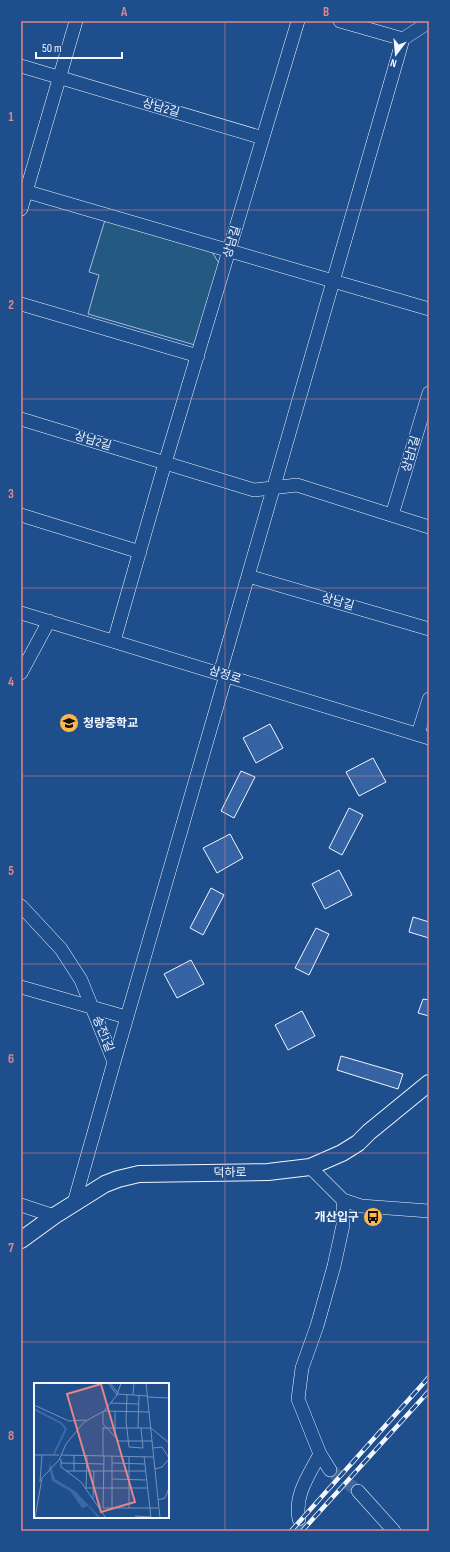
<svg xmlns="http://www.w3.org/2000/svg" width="450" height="1552" font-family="'Sofia Sans Condensed','Noto Sans KR',sans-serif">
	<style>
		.green { fill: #245a82; stroke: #a8bbd7 }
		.building { fill: #3563a3; stroke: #f2f6ff }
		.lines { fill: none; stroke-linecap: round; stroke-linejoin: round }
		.minor-tunnel { stroke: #3f679d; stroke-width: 13; stroke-dasharray: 13 6; stroke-linecap: butt }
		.minor-casing { stroke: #f2f6ff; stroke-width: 14 }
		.major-casing { stroke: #f2f6ff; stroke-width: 18 }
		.minor { stroke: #1f4e8c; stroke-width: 13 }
		.major { stroke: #1f4e8c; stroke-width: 16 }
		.rail-casing { stroke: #f2f6ff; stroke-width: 4.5 }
		.rail { stroke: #1f4e8c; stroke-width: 3; stroke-dasharray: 9; stroke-linecap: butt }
		.grid { fill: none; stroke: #e38589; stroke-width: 1; stroke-opacity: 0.55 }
		.labels { text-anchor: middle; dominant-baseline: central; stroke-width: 3; stroke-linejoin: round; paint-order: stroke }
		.street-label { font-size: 12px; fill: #f2f6ff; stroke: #1f4e8c }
		.poi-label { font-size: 12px; font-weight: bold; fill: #f2f6ff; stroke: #1f4e8c; text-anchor: start }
		.inset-river { fill: none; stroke: #3b69a3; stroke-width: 2 }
		.inset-road { fill: none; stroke: #7391ba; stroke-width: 1 }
		.view { fill: #e38589; fill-opacity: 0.15; stroke: #e38589; stroke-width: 2 }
		.inset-edge { fill: none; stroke: #f2f6ff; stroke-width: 2 }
		.neatline { fill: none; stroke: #e38589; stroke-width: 1.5 }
		.grid-label { font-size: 13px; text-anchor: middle; font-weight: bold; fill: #e38589 }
	</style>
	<rect width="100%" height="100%" fill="#1f4e8c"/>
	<path class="green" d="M105 220 212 252 219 263 195 345 88 314 99 275 89 272Z"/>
	<path class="building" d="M270 724 283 748 256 763 243 738Z
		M373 758 386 782 359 796 346 772Z
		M241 771 255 777 234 818 221 811Z
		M349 808 363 815 342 855 329 848Z
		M230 834 243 858 217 873 203 848Z
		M339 870 352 895 325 909 312 884Z
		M211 888 224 895 203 935 190 928Z
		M413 917 429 922V938L409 932Z
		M316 928 329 934 309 975 295 968Z
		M191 960 204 984 177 998 164 974Z
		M423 999 429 1000V1016L418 1013Z
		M302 1011 315 1036 288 1050 275 1025Z
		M341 1056 403 1074 398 1089 337 1070Z"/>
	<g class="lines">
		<path class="minor-tunnel" d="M330 1470 358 1491
			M299 1519 301 1531"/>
		<defs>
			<path id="minor" d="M340 21 403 39
				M403 39 429 22
				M21 66 263 138
				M21 190 429 309
				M21 209 76 21
				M21 304 198 356
				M21 419 254 490 297 485 429 527
				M21 515 140 552
				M392 515 429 393
				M248 576 429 629
				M21 613 429 738
				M114 641 165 463 298 21
				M21 673 49 621
				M220 673 403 39
				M418 734 429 699
				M21 906 61 949 81 980 114 1062 74 1203
				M21 987 126 1017
				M114 1062 226 675
				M310 1167 343 1200 361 1206 429 1211
				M21 1205 54 1216
				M320 1454 330 1470
				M358 1491 394 1531
				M299 1519C294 1495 309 1475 320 1454L298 1399 302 1368 317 1326 334 1266 343 1225V1200"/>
			<path id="major" d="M21 1240 54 1216 105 1184 118 1179 139 1174 268 1172 310 1167 342 1153 358 1143 369 1132 429 1083"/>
		</defs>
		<use href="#minor" class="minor-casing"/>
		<use href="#major" class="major-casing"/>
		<use href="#minor" class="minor"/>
		<use href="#major" class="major"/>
		<defs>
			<path id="rail" d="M291 1531 429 1377
				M302 1531 429 1391"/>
		</defs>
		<use href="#rail" class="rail-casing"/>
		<use href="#rail" class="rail"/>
	</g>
	<path class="grid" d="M225 21V1531M21 210H429M21 399H429M21 588H429M21 776H429M21 964H429M21 1153H429M21 1342H429"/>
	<defs>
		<symbol id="school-disc" viewBox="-11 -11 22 22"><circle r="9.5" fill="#ffb74d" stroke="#1f4e8c"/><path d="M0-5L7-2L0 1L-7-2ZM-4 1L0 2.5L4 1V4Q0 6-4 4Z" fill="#111"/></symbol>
		<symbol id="bus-disc" viewBox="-11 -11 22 22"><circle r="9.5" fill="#ffb74d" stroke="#1f4e8c"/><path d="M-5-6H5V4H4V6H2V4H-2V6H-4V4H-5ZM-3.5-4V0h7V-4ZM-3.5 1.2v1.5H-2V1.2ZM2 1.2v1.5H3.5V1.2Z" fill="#111"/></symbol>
	</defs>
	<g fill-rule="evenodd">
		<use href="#school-disc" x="58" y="712" width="22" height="22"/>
		<use href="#bus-disc" x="362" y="1206" width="22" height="22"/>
	</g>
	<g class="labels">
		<g class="street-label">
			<text transform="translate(161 108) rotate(16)">상남2길</text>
			<text transform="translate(232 242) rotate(-73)">상남길</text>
			<text transform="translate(93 441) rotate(17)">상남2길</text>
			<text transform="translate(411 454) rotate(-73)">상남1길</text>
			<text transform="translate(338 602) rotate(16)">상남길</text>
			<text transform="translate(225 675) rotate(17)">삼정로</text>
			<text transform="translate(103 1034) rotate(68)">송전1길</text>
			<text transform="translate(230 1173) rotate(-1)">덕하로</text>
		</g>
		<g class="poi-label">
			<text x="83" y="723">청량중학교</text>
			<text x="359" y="1217" text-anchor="end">개산입구</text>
		</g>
	</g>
	<g transform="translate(34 1383)">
		<rect width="135" height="135" fill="#1f4e8c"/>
		<path d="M19 72 16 80 21 96 41 108 67 135H64L54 123 48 125 36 108 18 98 15 84Z" fill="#3b69a3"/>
		<path class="inset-river" d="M0 26 27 40 32 46 20 71"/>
		<path class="inset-road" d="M74 0 83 12M76 0 84 10M112 0 126 135M84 11 113 13M93 12 92 38 95 64 109 65 107 45M99 12 100 0M114 14 135 15M77 20 105 21M0 22 35 38 52 37M70 28 115 29M69 29V41L85 58H118M69 45H117L135 60M104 45 105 12M81 52V28M119 65 128 64 135 75M0 72H25M27 72 119 74M53 72 52 105H113M69 73V44M110 73 117 135M27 76V84L47 99 72 135M27 80 70 81M78 80 111 81M121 86 128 84 135 76M32 88H111M40 88V72M78 96 112 97M6 99 8 72M59 116 60 88M124 117 131 115 135 105M69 125H124M69 125 70 73M78 125V73M95 125V73M101 133 117 134M1 135 8 95 25 77 32 61 50 39 70 28 83 12 87 0"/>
		<path class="view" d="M67 1 101 119 67 129 33 11Z"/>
		<rect width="135" height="135" class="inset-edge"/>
	</g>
	<rect width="450" height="1552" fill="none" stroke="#1f4e8c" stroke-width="44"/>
	<g transform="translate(396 54) rotate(196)" stroke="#1f4e8c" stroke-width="3" paint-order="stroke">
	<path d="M0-3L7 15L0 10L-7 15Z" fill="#f2f6ff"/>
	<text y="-6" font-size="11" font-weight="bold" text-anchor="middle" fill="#f2f6ff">N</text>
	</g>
	<path d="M36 52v6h86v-6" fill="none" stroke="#f2f6ff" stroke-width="2"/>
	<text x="42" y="52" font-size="12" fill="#f2f6ff" stroke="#1f4e8c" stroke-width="3" paint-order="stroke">50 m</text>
	<rect x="22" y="22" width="406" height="1508" class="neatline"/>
	<g class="grid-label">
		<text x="124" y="16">A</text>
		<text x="326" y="16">B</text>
		<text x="11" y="121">1</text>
		<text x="11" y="309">2</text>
		<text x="11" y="498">3</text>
		<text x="11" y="686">4</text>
		<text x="11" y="875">5</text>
		<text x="11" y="1063">6</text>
		<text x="11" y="1252">7</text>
		<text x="11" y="1440">8</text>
	</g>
</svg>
